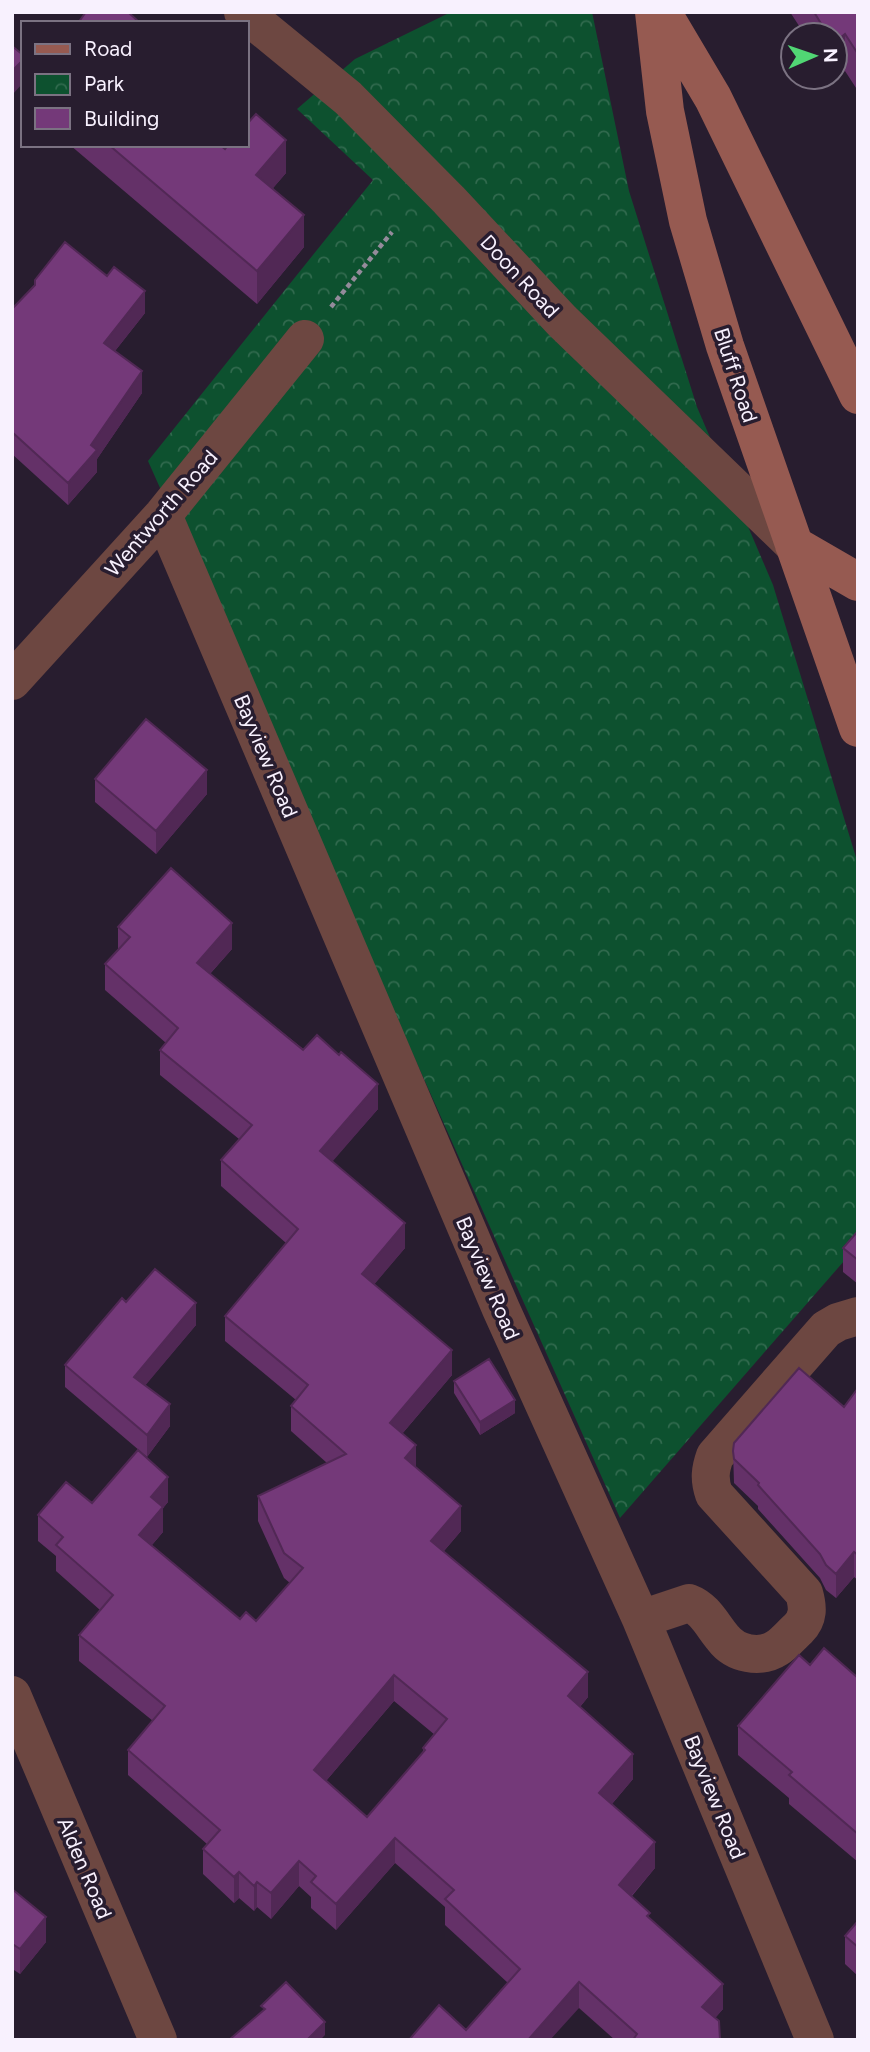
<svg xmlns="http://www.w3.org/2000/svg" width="870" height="2052" font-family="Figtree,sans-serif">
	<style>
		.park { fill: url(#park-crowns) }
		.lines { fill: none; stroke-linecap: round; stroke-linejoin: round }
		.path { stroke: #948b9b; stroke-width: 4.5; stroke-dasharray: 5 3.5; stroke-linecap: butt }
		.minor { stroke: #6d4741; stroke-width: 38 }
		.secondary { stroke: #965a51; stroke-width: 38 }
		.wall { fill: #643168; fill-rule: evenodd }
		.shaded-wall { fill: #512855 }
		.building { fill: #743979; stroke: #512855; stroke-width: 2; fill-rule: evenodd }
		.labels { text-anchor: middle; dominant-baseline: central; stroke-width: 7; stroke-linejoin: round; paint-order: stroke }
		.street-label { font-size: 21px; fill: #f8f1fe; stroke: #281d2f }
	</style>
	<defs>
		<pattern id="park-crowns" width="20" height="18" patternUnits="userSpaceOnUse" patternTransform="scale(1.75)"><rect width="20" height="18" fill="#0d512f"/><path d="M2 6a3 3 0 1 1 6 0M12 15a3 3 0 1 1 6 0" fill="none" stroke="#316a4e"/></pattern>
	</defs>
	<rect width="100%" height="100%" fill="#281d2f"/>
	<path class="park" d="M451 12H592L629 191 697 407 773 585 858 864V1245L620 1518 148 461 373 180 297 109 355 59Z"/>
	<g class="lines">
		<path class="path" d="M331 307 392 232"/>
		<path class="minor" d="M243 12 348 98 449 200 562 321 794 545
			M163 515 501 1309 641 1619 815 2040
			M12 681 163 515 305 339
			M641 1619 689 1603C705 1609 712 1625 723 1638 735 1654 760 1659 777 1648 785 1643 791 1635 798 1629 809 1618 808 1607 804 1593L714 1494C709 1479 710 1470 715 1456L826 1329 838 1322 858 1316
			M12 1695 158 2040"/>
		<path class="secondary" d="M654 12 665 111 688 221 725 346 858 728
			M662 12 713 98 858 395
			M794 545 858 582"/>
	</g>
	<path class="wall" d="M790 12H858V91L845 71 833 81 831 77H835V35H805Z
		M70 145H220L225 149 286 173 273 188 304 247 257 304Z
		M107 276 145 313 115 351 142 393 97 459V472L68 505 12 454V309Z
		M95 779 207 794 156 854 95 802Z
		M118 927 232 949 210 974 378 1109 332 1161 405 1248 374 1284 452 1375 402 1434 416 1467 461 1531 444 1551 588 1697 580 1707 633 1779 612 1804 655 1868 632 1896 723 2009 715 2018 720 2040H615L579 2008 466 2030 508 1983 445 1925V1907L395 1863 336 1930 311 1908V1897L299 1886 271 1919 257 1907 254 1911 239 1898 234 1903 203 1874V1849L207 1844 128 1775V1750L153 1721 79 1661V1635L100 1610 56 1571V1556L38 1541V1515L92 1503 168 1502 163 1508V1532L152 1545 240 1619 256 1621 290 1583 284 1578 258 1521V1496L327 1463 291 1431V1406L296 1400 225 1341V1316L286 1243 221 1186V1160L239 1139 160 1075V1050L166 1043 105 990V964L118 950ZM394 1701 435 1735 423 1748V1752L367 1817 326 1781Z
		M858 1231V1284L843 1272V1248Z
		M126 1302 196 1325 145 1385 170 1426 147 1457 65 1387V1365Z
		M454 1381 515 1413 480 1435 454 1393Z
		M858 1388V1580L854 1577 836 1598 826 1590 820 1578 758 1509V1506L734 1483 733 1451 844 1407Z
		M810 1665 858 1678V1862L789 1804V1798L738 1755V1726Z
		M12 1889 46 1942 20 1974 14 1970 12 1972Z
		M858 1921V1976L845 1964V1936Z"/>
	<path class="shaded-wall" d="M845 34V71L833 81V77H835V42Z
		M23 60V83L12 95V71Z
		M286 140V173L256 208V175Z
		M304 215V247L257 304V271Z
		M145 291V313L104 365V343Z
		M142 371V393L97 459V472L68 505V483L91 445Z
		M207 770V794L156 854V831Z
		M232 923V949L197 988V963Z
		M378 1084V1109L320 1176V1151Z
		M405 1223V1248L362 1299V1274Z
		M196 1303V1325L134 1399V1377Z
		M452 1350V1375L390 1448V1423Z
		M515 1400V1413L480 1435V1422Z
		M170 1404V1426L147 1457V1435Z
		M416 1445V1470L405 1458Z
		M168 1477V1502L163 1508V1532L139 1560V1535L151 1497Z
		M461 1506V1531L431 1566V1541Z
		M854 1552V1577L836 1598V1574Z
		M588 1672V1697L568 1721V1696Z
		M394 1675V1701L314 1795V1770Z
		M633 1754V1779L599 1819V1793Z
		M395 1838V1863L336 1930V1904Z
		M655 1842V1868L619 1910V1885Z
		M299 1861V1886L271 1919V1893Z
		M239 1872V1898L234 1903V1877Z
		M257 1882V1907L254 1911V1886Z
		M46 1917V1942L20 1974V1949Z
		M14 1945V1970L12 1972V1947Z
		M579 1982V2008L550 2040H528Z
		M723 1984V2009L702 2033V2007Z
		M325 2022V2035L320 2040H307Z"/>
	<path class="building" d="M86 12H128L140 23H78Z
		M814 12H858V54L845 34 835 42V35H828Z
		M12 46 23 55V60L12 71Z
		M256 114 286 140 256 175 304 215 257 271 109 145H220L225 149 228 145H247V124Z
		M65 242 107 276 114 267 145 291 104 343 142 371 91 445 97 450 68 483 12 432V309L35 285V280Z
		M146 719 207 770 156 831 95 779Z
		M171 868 232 923 197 963 303 1050 317 1035 339 1055 341 1052 378 1084 320 1151 405 1223 362 1274 452 1350 390 1423 416 1445 405 1458 461 1506 431 1541 588 1672 568 1696 633 1754 599 1793 655 1842 619 1885 650 1913 647 1916 723 1984 702 2007 719 2021 720 2040H633L637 2034 579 1982 528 2040H409L439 2005 466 2030 520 1969 445 1899 454 1890 395 1838 336 1904 311 1882 316 1876 299 1861 271 1893 257 1882 254 1886 239 1872 234 1877 203 1849 220 1830 128 1750 165 1706 79 1635 113 1595 56 1545 63 1537 38 1515 66 1482 92 1503 138 1450 168 1477 151 1497 163 1507 139 1535 240 1619 246 1612 256 1621 303 1568 284 1553 258 1496 346 1454 291 1406 308 1385 225 1316 298 1229 221 1160 252 1125 160 1050 178 1028 105 964 130 937 118 927ZM394 1675 447 1719 423 1748 425 1750 367 1817 314 1770Z
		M858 1231V1260L843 1248Z
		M155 1269 196 1303 134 1377 170 1404 147 1435 65 1365 122 1298 126 1302Z
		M489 1359 515 1400 480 1422 454 1381Z
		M799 1368 844 1407 858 1388V1555L854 1552 836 1574 826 1565 820 1554 758 1485 759 1483 734 1459 733 1451 734 1443Z
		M824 1648 858 1678V1834L789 1775 792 1772 738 1726 799 1655 810 1665Z
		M12 1889 46 1917 20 1949 14 1945 12 1947Z
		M858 1921V1947L845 1936Z
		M286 1982 325 2022 307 2040H229L265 2009 261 2006Z"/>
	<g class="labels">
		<g class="street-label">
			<text transform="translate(520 276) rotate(47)">Doon Road</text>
			<text transform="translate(736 375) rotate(72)">Bluff Road</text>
			<text transform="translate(161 513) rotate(-49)">Wentworth Road</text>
			<text transform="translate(266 756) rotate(67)">Bayview Road</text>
			<text transform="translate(488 1278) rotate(67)">Bayview Road</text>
			<text transform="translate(715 1797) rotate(68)">Bayview Road</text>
			<text transform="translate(85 1868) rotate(67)">Alden Road</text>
		</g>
	</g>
	<rect width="870" height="2052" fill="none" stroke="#f8f1fe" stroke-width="28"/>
	<rect x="21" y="21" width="228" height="126" fill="#281d2f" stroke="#7b7282" stroke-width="2"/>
	<rect x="35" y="44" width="35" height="10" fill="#965a51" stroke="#7b7282" stroke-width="2"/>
	<text x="84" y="56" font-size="21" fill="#f8f1fe">Road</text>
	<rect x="35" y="74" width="35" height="21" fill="url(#park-crowns)" stroke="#7b7282" stroke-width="2"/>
	<text x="84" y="91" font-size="21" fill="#f8f1fe">Park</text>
	<rect x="35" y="108" width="35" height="21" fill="#743979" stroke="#7b7282" stroke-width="2"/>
	<text x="84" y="126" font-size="21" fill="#f8f1fe">Building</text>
	<g transform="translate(814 56) rotate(88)"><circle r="33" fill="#281d2f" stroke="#7b7282" stroke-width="2"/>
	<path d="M0-5L12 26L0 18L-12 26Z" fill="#51d674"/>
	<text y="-10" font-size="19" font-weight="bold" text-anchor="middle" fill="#f8f1fe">N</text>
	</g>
</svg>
